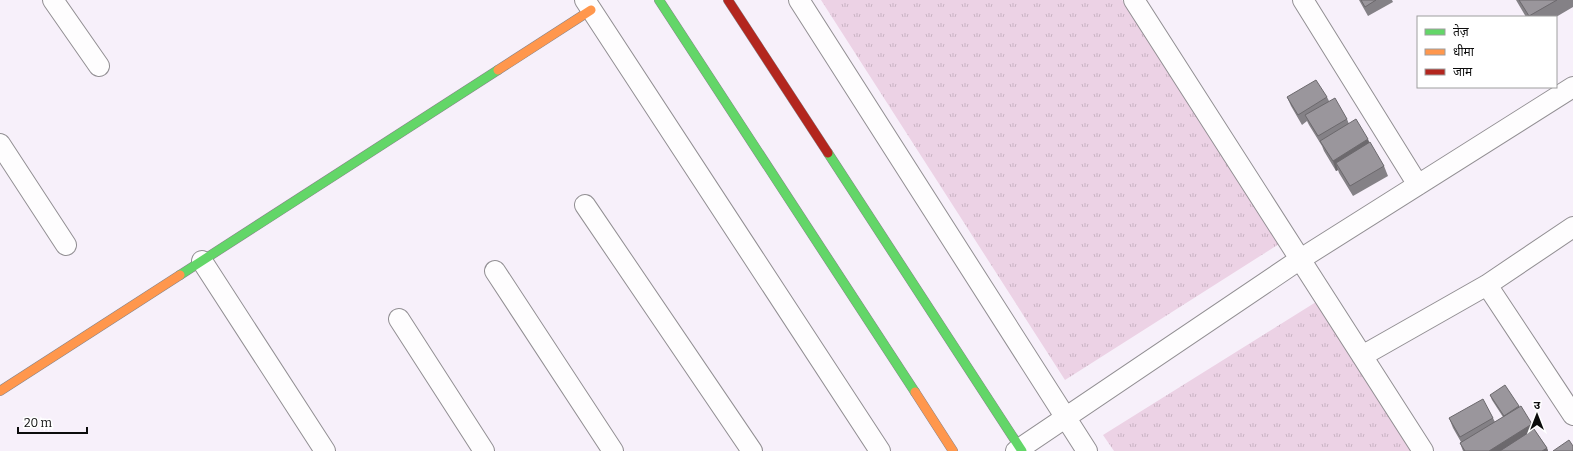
<svg xmlns="http://www.w3.org/2000/svg" width="1573" height="451" font-family="Bitter,'Noto Sans Devanagari',serif">
	<style>
		.grass { fill: url(#grass-tufts) }
		.lines { fill: none; stroke-linecap: round; stroke-linejoin: round }
		.street-casing { stroke: #928f93; stroke-width: 22 }
		.fast-casing { stroke: #88858a; stroke-width: 10 }
		.slow-casing { stroke: #88858a; stroke-width: 10 }
		.jam-casing { stroke: #88858a; stroke-width: 10 }
		.street { stroke: #fefdfe; stroke-width: 20 }
		.fast { stroke: #63d668; stroke-width: 9 }
		.slow { stroke: #ff974d; stroke-width: 9 }
		.jam { stroke: #b3261e; stroke-width: 9 }
		.wall { fill: #848186 }
		.shaded-wall { fill: #6c696d }
		.building { fill: #9a969c; stroke: #6c696d }
	</style>
	<defs>
		<pattern id="grass-tufts" width="24" height="20" patternUnits="userSpaceOnUse"><rect width="24" height="20" fill="#ecd2e5"/><path d="M3 7l-1-3M5 7V3M7 7l1-3M15 17l-1-3M17 17v-4M19 17l1-3" fill="none" stroke="#c9b3c3"/></pattern>
	</defs>
	<rect width="100%" height="100%" fill="#f7f0fa"/>
	<path class="grass" d="M821 0H1122L1279 244 1065 380Z
		M1316 302 1411 451H1114L1103 435Z"/>
	<g class="lines">
		<defs>
			<path id="street" d="M53 0 99 66
				M585 0 880 451
				M799 0 1087 451
				M1134 0 1423 451
				M1303 0 1418 185
				M0 144 66 245
				M585 205 752 451
				M202 261 325 451
				M495 271 613 451
				M1487 285 1573 415
				M399 319 484 451
				M1362 356 1487 285 1573 227
				M1016 451 1299 260 1573 87"/>
			<path id="fast" d="M659 0 915 392
				M828 153 1022 451
				M180 275 498 70"/>
			<path id="slow" d="M498 70 591 10
				M0 391 180 275
				M915 392 953 451"/>
			<path id="jam" d="M728 0 828 153"/>
		</defs>
		<use href="#street" class="street-casing"/>
		<use href="#fast" class="fast-casing"/>
		<use href="#slow" class="slow-casing"/>
		<use href="#jam" class="jam-casing"/>
		<use href="#street" class="street"/>
		<use href="#fast" class="fast"/>
		<use href="#slow" class="slow"/>
		<use href="#jam" class="jam"/>
	</g>
	<path class="wall" d="M1359 0H1392L1393 2 1368 16Z
		M1516 0H1573V7L1556 17H1526Z
		M1287 97H1327L1329 101 1347 119 1349 124 1369 143 1384 166 1388 176 1353 196 1339 173 1338 170 1336 171 1324 151 1322 146 1309 125 1307 121 1302 125 1291 106Z
		M1490 395 1519 406 1532 424 1534 429 1547 448 1548 451H1463L1460 443 1461 442 1453 428 1449 418H1493L1495 422 1503 417 1492 400Z"/>
	<path class="shaded-wall" d="M1368 139 1372 149 1336 163 1338 170 1336 171 1333 161Z
		M1532 424 1536 434 1508 451H1489Z
		M1547 448 1548 451H1542Z"/>
	<path class="building" d="M1361 0H1376L1365 7Z
		M1519 0H1557L1529 16Z
		M1316 80 1327 97 1298 115 1287 97Z
		M1335 98 1347 119 1318 136 1305 115Z
		M1356 119 1368 139 1333 161 1320 141Z
		M1370 142 1384 166 1350 186 1336 163Z
		M1505 385 1519 406 1504 416 1490 395Z
		M1483 399 1493 418 1460 437 1449 418Z
		M1521 406 1532 424 1489 451H1465L1460 443Z
		M1534 429 1547 448 1542 451H1500Z
		M1569 440 1573 446V451H1553Z"/>
	<rect x="1417" y="16" width="140" height="72" fill="#ffffff" stroke="#9e9e9e"/>
	<rect x="1425" y="29" width="20" height="6" fill="#63d668" stroke="#9e9e9e"/>
	<text x="1453" y="36" font-size="12" fill="#0c0c0c">तेज़</text>
	<rect x="1425" y="49" width="20" height="6" fill="#ff974d" stroke="#9e9e9e"/>
	<text x="1453" y="56" font-size="12" fill="#0c0c0c">धीमा</text>
	<rect x="1425" y="69" width="20" height="6" fill="#b3261e" stroke="#9e9e9e"/>
	<text x="1453" y="76" font-size="12" fill="#0c0c0c">जाम</text>
	<g transform="translate(1537 415)" stroke="#ffffff" stroke-width="3" paint-order="stroke">
	<path d="M0-3L7 15L0 10L-7 15Z" fill="#0c0c0c"/>
	<text y="-6" font-size="11" font-weight="bold" text-anchor="middle" fill="#0c0c0c">उ</text>
	</g>
	<path d="M18 427v6h69v-6" fill="none" stroke="#0c0c0c" stroke-width="2"/>
	<text x="24" y="427" font-size="12" fill="#0c0c0c" stroke="#ffffff" stroke-width="3" paint-order="stroke">20 m</text>
</svg>
